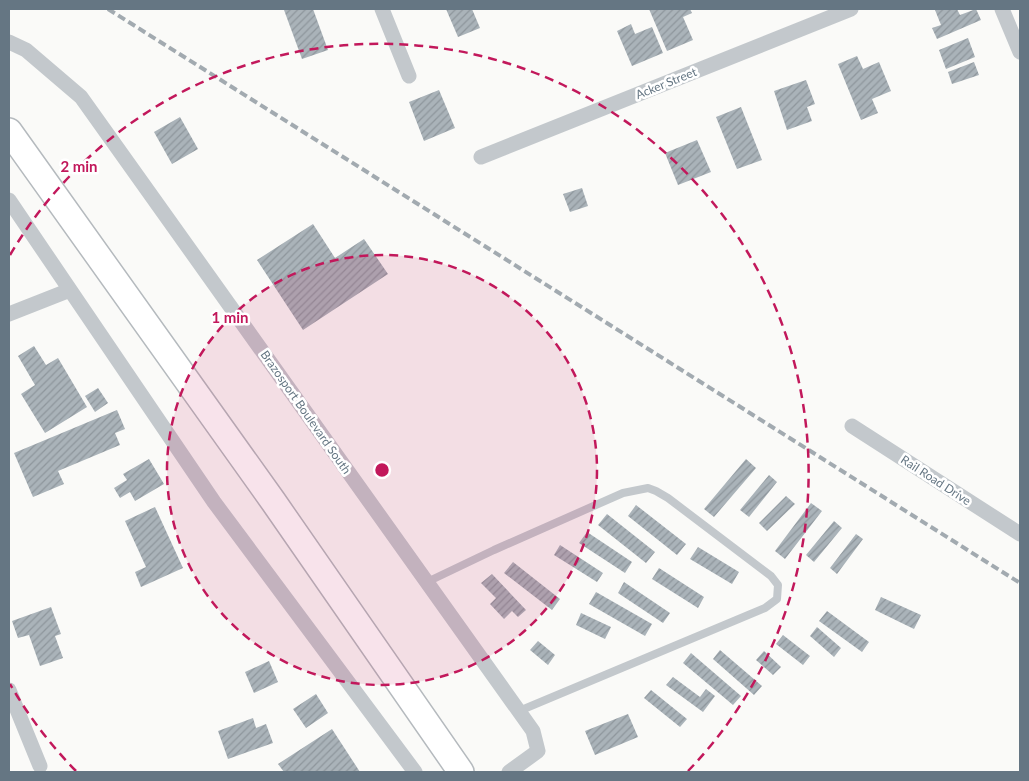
<svg xmlns="http://www.w3.org/2000/svg" width="1029" height="781" font-family="Lato,sans-serif">
	<style>
		.building { fill: url(#building-hatch) }
		.lines { fill: none; stroke-linecap: round; stroke-linejoin: round }
		.primary-casing { stroke: #b5babe; stroke-width: 28 }
		.lane { stroke: #c3c8cc; stroke-width: 8 }
		.street { stroke: #c3c8cc; stroke-width: 15 }
		.primary { stroke: #fff; stroke-width: 25 }
		.rail { stroke: #a2aab0; stroke-width: 4; stroke-dasharray: 8 4; stroke-linecap: butt }
		.ring { fill: none; stroke: #c2185b; stroke-width: 2.5; stroke-dasharray: 9 6 }
		.labels { text-anchor: middle; dominant-baseline: central; stroke-width: 5; stroke-linejoin: round; paint-order: stroke }
		.street-label { font-size: 12px; fill: #657683; stroke: #fff }
		.centre { fill: #c2185b; stroke: #fff; stroke-width: 2.5 }
		.ring-label { font-size: 15px; text-anchor: middle; font-weight: bold; fill: #c2185b; stroke: #fff; stroke-width: 5; stroke-linejoin: round; paint-order: stroke }
	</style>
	<defs>
		<pattern id="building-hatch" width="6" height="6" patternUnits="userSpaceOnUse" patternTransform="scale(1.25)"><rect width="6" height="6" fill="#aab3b9"/><path d="M-1 1l2-2M0 6l6-6M5 7l2-2" fill="none" stroke="#8e969c"/></pattern>
	</defs>
	<rect width="100%" height="100%" fill="#fafaf8"/>
	<path class="building" d="M287 9H313L328 50 302 59 284 10Z
		M446 9H472L480 28 458 37Z
		M649 9H690L692 13 683 17 693 40 667 51Z
		M937 9H957L960 15 976 9 981 20 937 39 932 28 941 25 935 10Z
		M631 24 635 34 652 27 663 53 632 66 617 31Z
		M968 38 975 57 946 69 939 50Z
		M857 56 863 69 879 62 891 91 872 99 878 113 861 120 838 64Z
		M974 62 979 75 952 84 948 72Z
		M806 80 815 104 807 107 812 121 787 130 774 91Z
		M439 90 455 128 424 141 409 102Z
		M741 107 762 160 737 169 716 117Z
		M180 117 198 149 172 164 154 132Z
		M697 140 711 172 678 185 665 153Z
		M582 188 588 206 570 212 563 194Z
		M313 224 335 258 364 239 388 274 303 330 257 260Z
		M34 346 46 365 58 358 87 407 45 433 21 394 35 385 18 356Z
		M98 388 108 403 95 412 85 396Z
		M117 410 125 429 115 433 120 445 58 471 64 484 33 497 14 453Z
		M149 459 164 484 135 501 130 492 120 498 114 488 127 480 123 474Z
		M746 459 756 468 714 517 704 509Z
		M769 475 777 482 749 517 740 510Z
		M786 496 795 504 767 531 759 523Z
		M811 503 822 511 785 559 775 551Z
		M636 505 686 544 677 555 628 516Z
		M155 507 183 568 141 587 135 572 146 567 125 521Z
		M607 514 655 552 646 563 598 525Z
		M834 521 842 528 814 562 806 555Z
		M587 532 632 562 625 573 579 543Z
		M856 534 863 539 837 574 830 568Z
		M560 545 603 573 597 582 554 555Z
		M698 547 739 572 732 584 690 559Z
		M513 562 560 599 552 610 504 573Z
		M659 568 704 597 698 608 652 579Z
		M492 574 526 610 518 617 512 611 504 619 490 604 496 598 481 583Z
		M624 582 670 613 663 623 618 593Z
		M596 592 652 624 645 636 589 604Z
		M881 597 921 615 914 629 875 610Z
		M51 607 61 634 55 636 63 658 40 666 29 635 18 638 12 621Z
		M827 611 869 642 862 652 819 621Z
		M581 613 611 627 605 639 576 625Z
		M817 627 841 648 834 657 810 636Z
		M783 635 810 656 803 665 776 644Z
		M538 641 555 655 548 665 530 650Z
		M720 650 762 686 754 695 713 659Z
		M764 651 781 667 773 675 756 660Z
		M691 653 741 696 733 705 683 663Z
		M269 661 278 682 254 693 245 672Z
		M673 677 700 697 706 689 715 696 703 712 666 685Z
		M651 690 687 719 680 727 644 698Z
		M316 694 328 713 306 728 293 709Z
		M628 714 638 737 595 755 585 731Z
		M253 718 256 728 266 724 273 743 228 759 218 731Z
		M332 729 360 772H284L278 764Z"/>
	<g class="lines">
		<defs>
			<path id="primary" d="M9 131 273 501 461 772"/>
		</defs>
		<use href="#primary" class="primary-casing"/>
		<path class="lane" d="M427 582 494 550 623 493 648 488 656 491 668 498 771 576 778 585 777 599 765 608 519 711"/>
		<path class="street" d="M382 9 409 76
			M1002 9 1020 52
			M9 42 26 50 81 97 533 731 538 751 509 772
			M481 157 851 9
			M9 200 214 502 415 772
			M9 314 70 290
			M852 426 1020 534
			M9 690 40 766"/>
		<use href="#primary" class="primary"/>
		<path class="rail" d="M108 9 1020 583"/>
	</g>
	<circle cx="382" cy="470" r="215" fill="#c2185b" fill-opacity=".12"/>
	<g class="ring">
		<circle cx="382" cy="470" r="215"/>
		<path d="M76 771A429 429 0 0 1 10 684M10 255A429 429 0 1 1 688 771"/>
	</g>
	<g class="labels">
		<g class="street-label">
			<text transform="translate(666 83) rotate(-22)">Acker Street</text>
			<text transform="translate(306 412) rotate(55)">Brazosport Boulevard South</text>
			<text transform="translate(936 480) rotate(33)">Rail Road Drive</text>
		</g>
	</g>
	<circle cx="382" cy="470" r="8" class="centre"/>
	<g class="ring-label">
		<text x="79" y="172">2 min</text>
		<text x="230" y="323">1 min</text>
	</g>
	<rect width="1029" height="781" fill="none" stroke="#657683" stroke-width="20"/>
</svg>
